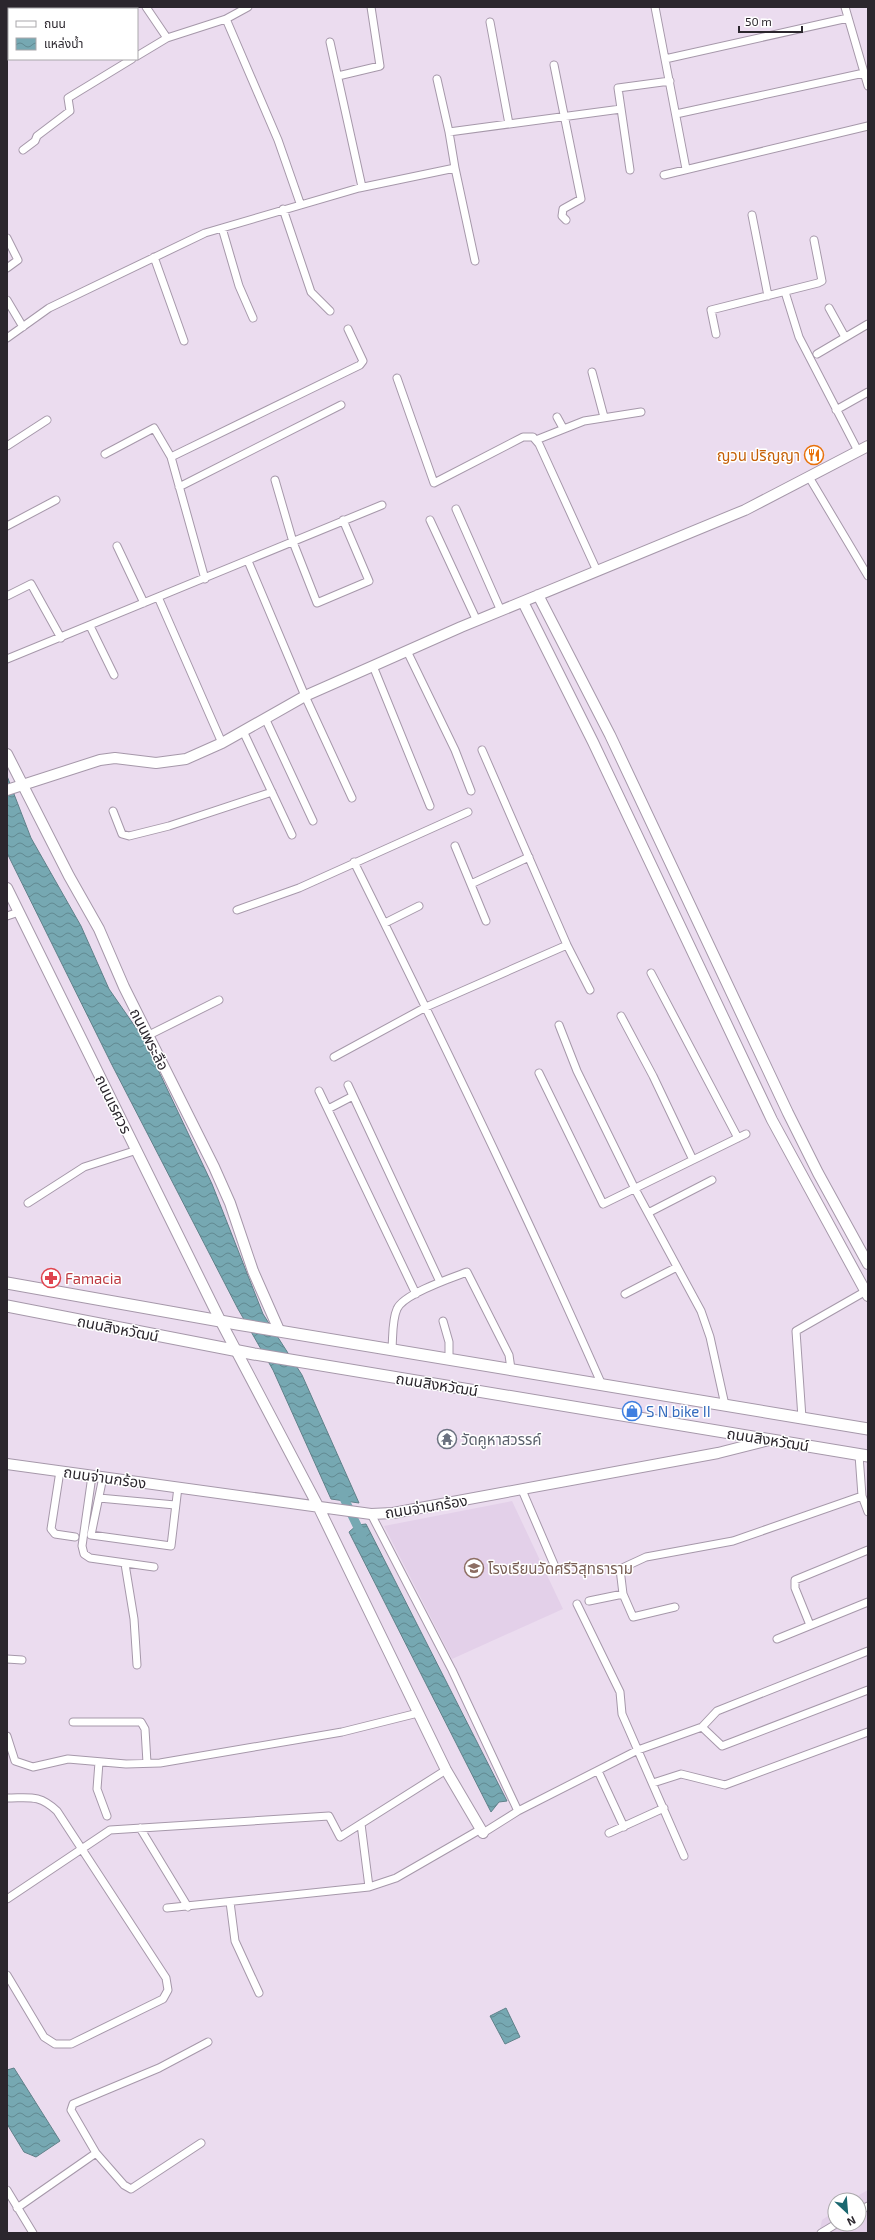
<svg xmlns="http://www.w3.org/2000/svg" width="875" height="2240" font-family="'Exo 2','Noto Sans Thai',sans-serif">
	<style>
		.built { fill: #e3d0e9 }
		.water { fill: url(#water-waves); stroke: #60818a }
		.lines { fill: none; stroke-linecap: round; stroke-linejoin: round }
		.canal { stroke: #76a8b2; stroke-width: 9 }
		.street-casing { stroke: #a698aa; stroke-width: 9 }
		.secondary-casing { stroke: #a698aa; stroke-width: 12 }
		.primary-casing { stroke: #a698aa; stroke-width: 13 }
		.street { stroke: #fff; stroke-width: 7 }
		.secondary { stroke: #fff; stroke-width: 10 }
		.primary { stroke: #fff; stroke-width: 11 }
		.labels { text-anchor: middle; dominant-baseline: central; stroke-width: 3; stroke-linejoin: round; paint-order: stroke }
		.food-label { font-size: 15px; fill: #c56008; stroke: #fff; text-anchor: end }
		.street-label { font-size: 15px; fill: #2b262d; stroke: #fff }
		.health-label { font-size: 15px; fill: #be3a42; stroke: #fff; text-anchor: start }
		.shop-label { font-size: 15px; fill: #366cbe; stroke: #fff; text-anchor: start }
		.worship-label { font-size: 15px; fill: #5b616d; stroke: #fff; text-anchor: start }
		.education-label { font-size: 15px; fill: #785e54; stroke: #fff; text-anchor: start }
	</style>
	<defs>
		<pattern id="water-waves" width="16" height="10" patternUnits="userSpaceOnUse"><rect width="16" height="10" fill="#76a8b2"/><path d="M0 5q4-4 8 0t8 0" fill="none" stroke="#618991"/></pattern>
	</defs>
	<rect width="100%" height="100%" fill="#ebdcef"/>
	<path class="built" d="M512 1501 563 1609 452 1659 384 1526Z
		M868 2190V2233H819L822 2220 835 2211V2224H859V2200H850Z"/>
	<path class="water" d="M7 776 31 838 81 926 109 989 143 1038 212 1184 263 1314 302 1375 359 1503 331 1499 273 1370 238 1309 112 1065 7 853Z
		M366 1524 507 1801 499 1802 491 1812 349 1532 357 1525Z
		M506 2008 520 2037 505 2044 490 2016Z
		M14 2068 60 2141 36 2157 24 2152 7 2124V2070Z"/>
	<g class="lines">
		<path class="canal" d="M341 1492 362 1536"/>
		<defs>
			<path id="street" d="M146 7 167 38
				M655 7 686 169
				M845 7 868 86
				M226 19 248 7
				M490 22 509 124
				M330 42 362 187
				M137 56 167 38 226 19 278 140 300 203
				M665 59 848 18
				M554 65 581 199 563 209 562 216 566 220
				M338 76 380 66 371 7
				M437 79 449 132
				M676 114 864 73
				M23 150 35 141 37 136 70 111 68 98 132 59
				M455 168 475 261
				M630 170 618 88 670 81
				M664 175 868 126
				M283 209 311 292 330 311
				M752 215 768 296
				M222 228 239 286 253 318
				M7 238 18 260 7 268
				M154 257 184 341
				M785 292 799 337 858 451
				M7 300 23 327
				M829 308 845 337
				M716 334 711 310 818 283 822 281 814 240
				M7 338 49 308 205 233 359 188 455 168 449 132 621 109
				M817 354 868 324
				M592 372 604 417
				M397 378 434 483 523 437H533L539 444 597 571
				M836 410 868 392
				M557 417 563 428
				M536 440 584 421 641 412
				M7 446 47 420
				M105 454 154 428 171 457 205 579
				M171 457 360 365 363 361 348 329
				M809 477 868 576
				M275 480 293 542 317 603 369 581 343 520
				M179 487 341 405
				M456 509 501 611
				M430 520 477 621
				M7 526 56 500
				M117 546 144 603
				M248 561 305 696 352 798
				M7 596 31 584 61 638
				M158 597 222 743
				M90 626 114 675
				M407 651 455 750 471 791
				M7 659 382 505
				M373 666 430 806
				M265 718 313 821
				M243 731 292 835
				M482 750 567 945 590 990
				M113 811 122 834 129 836 169 826 272 792
				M455 846 486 921
				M354 862C440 1035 524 1208 602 1385
				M471 884 529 857
				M237 910 299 888 468 812
				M7 916 19 912
				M385 923 419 906
				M651 973 738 1138
				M621 1016 653 1076 693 1160
				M559 1025 577 1071 635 1189 701 1311 710 1337 725 1405
				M149 1035 219 1000
				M334 1057 426 1007 567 945
				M539 1073 603 1204 746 1134
				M348 1085 440 1282
				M319 1091 416 1294
				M328 1109 353 1096
				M28 1203 84 1167 137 1150
				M648 1213 712 1180
				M625 1294 677 1267
				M443 1321 449 1342V1359
				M392 1348C393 1336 392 1320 397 1309 403 1294 451 1278 467 1272L509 1355 511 1369
				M802 1418 796 1331 866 1291
				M859 1455 862 1496 868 1512
				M60 1471 51 1529 55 1534 75 1537
				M92 1476 82 1546 84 1554 90 1558 154 1567
				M103 1477 91 1535 171 1546 178 1487
				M522 1490 556 1569
				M99 1498 175 1505
				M371 1514 452 1670 518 1811
				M125 1564 134 1619 137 1665
				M623 1594 633 1617 675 1607
				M589 1601 623 1594 620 1569 646 1557 733 1541 862 1496
				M577 1604 620 1692 622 1714 684 1856
				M810 1625 795 1588V1580L868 1550
				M777 1639 868 1602
				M7 1659 22 1660
				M73 1722H141L145 1729 147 1763
				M702 1727 717 1711 868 1651
				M7 1736 15 1761 33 1767 68 1759 126 1764 160 1763 342 1732 418 1713
				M99 1762 97 1789 107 1816
				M598 1771 624 1827
				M653 1783 681 1774 725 1785 868 1732
				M7 1798C29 1798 39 1794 57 1811L166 1978 168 1990 163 1999 71 2044H55L44 2037 7 1975
				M361 1824 369 1887
				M140 1828 188 1907
				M483 1833 518 1811 638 1750 702 1727 722 1746 868 1690
				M609 1833 664 1808
				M7 1899 110 1830 329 1816 340 1837 446 1770
				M230 1902 235 1941 259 1993
				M167 1908 369 1887 396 1878 481 1829
				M96 2153 124 2185 131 2189 201 2143
				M7 2190 33 2233
				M17 2208 96 2153 71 2110 73 2104 159 2068 208 2042
				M859 2211 868 2206
				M821 2233 836 2224"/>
			<path id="secondary" d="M538 595 610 735 788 1113 818 1173 868 1264
				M523 602 593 742 772 1120 868 1296
				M7 754 69 876 99 929 124 987 214 1167 230 1203 253 1271 279 1330
				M7 790 100 760 115 758 156 763 186 759 222 743 305 696 373 666 461 627 745 510 868 446
				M7 888 220 1320 318 1506 446 1770 483 1833
				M7 1464 371 1514 393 1513 718 1453 769 1440"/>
			<path id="primary" d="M7 1283 237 1324 868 1429
				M7 1306 254 1354 868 1456"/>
		</defs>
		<use href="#street" class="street-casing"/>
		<use href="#secondary" class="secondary-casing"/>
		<use href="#primary" class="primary-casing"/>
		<use href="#street" class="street"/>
		<use href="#secondary" class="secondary"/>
		<use href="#primary" class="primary"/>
	</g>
	<defs>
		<symbol id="restaurant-ring" viewBox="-11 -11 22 22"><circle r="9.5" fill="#fff" stroke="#e8710a" stroke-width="1.5"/><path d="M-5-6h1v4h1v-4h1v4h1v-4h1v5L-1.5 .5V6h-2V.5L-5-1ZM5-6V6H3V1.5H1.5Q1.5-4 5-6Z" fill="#e8710a"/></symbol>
		<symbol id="pharmacy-ring" viewBox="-11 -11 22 22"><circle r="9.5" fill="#fff" stroke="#e0444e" stroke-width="1.5"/><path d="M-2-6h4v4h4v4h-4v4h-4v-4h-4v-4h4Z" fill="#e0444e"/></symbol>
		<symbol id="shop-ring" viewBox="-11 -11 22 22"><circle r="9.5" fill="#fff" stroke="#3f7fe0" stroke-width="1.5"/><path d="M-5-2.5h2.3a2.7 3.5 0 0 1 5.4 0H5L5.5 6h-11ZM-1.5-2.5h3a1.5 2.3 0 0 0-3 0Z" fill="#3f7fe0"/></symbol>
		<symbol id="temple-ring" viewBox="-11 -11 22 22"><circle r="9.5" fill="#fff" stroke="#6b7280" stroke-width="1.5"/><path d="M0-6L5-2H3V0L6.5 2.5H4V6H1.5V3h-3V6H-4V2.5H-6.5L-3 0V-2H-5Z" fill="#6b7280"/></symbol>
		<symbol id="school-ring" viewBox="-11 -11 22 22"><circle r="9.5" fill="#fff" stroke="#8d6e63" stroke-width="1.5"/><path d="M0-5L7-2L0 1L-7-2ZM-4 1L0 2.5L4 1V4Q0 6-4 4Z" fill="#8d6e63"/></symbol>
	</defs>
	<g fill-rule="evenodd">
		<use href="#restaurant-ring" x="803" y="444" width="22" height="22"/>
		<use href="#pharmacy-ring" x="40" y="1267" width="22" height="22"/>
		<use href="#shop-ring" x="621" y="1400" width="22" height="22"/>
		<use href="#temple-ring" x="436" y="1428" width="22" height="22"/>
		<use href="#school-ring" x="463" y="1557" width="22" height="22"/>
	</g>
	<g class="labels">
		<g class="food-label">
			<text x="800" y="455">ญวน ปริญญา</text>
		</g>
		<g class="street-label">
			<text transform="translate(150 1039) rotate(63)">ถนนพระลือ</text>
			<text transform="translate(114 1104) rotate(64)">ถนนเรศวร</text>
			<text transform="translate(118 1328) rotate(11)">ถนนสิงหวัฒน์</text>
			<text transform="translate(437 1384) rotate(9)">ถนนสิงหวัฒน์</text>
			<text transform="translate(768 1439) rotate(9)">ถนนสิงหวัฒน์</text>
			<text transform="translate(105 1477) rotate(8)">ถนนจ่านกร้อง</text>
			<text transform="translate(426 1506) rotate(-9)">ถนนจ่านกร้อง</text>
		</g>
		<g class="health-label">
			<text x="65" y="1278">Famacia</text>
		</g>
		<g class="shop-label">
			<text x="646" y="1411">S N bike II</text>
		</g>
		<g class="worship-label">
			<text x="461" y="1439">วัดคูหาสวรรค์</text>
		</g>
		<g class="education-label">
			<text x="488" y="1568">โรงเรียนวัดศรีวิสุทธาราม</text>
		</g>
	</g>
	<rect width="875" height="2240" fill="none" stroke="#2b262d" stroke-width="16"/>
	<rect x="8" y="8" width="130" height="52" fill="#ffffff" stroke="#aaa8ab"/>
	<rect x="16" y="21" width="20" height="6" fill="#ffffff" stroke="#aaa8ab"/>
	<text x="44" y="28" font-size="12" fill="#2b262d">ถนน</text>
	<rect x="16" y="38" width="20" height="12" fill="url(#water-waves)" stroke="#aaa8ab"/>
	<text x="44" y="48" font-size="12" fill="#2b262d">แหล่งน้ำ</text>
	<g transform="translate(847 2212) rotate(154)"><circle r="19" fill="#ffffff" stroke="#aaa8ab"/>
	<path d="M0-3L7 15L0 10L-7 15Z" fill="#1a676f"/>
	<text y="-6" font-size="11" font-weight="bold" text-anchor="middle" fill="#2b262d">N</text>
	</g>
	<path d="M739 26v6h63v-6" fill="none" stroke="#2b262d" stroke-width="2"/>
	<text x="745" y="26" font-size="12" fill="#2b262d" stroke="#ffffff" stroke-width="3" paint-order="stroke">50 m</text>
</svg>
